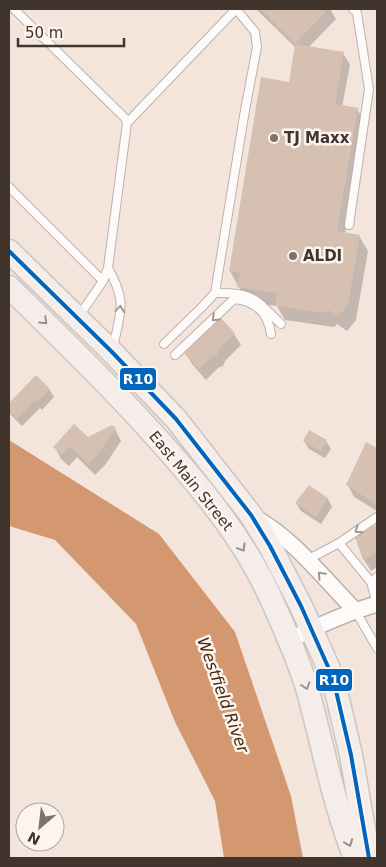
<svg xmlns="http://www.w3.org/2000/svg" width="386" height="867" font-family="'DejaVu Sans',sans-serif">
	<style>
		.water { fill: #d49871 }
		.shadow { fill: #0003 }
		.building { fill: #d6c0b2 }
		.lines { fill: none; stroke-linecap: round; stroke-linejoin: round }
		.service-casing { stroke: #beb1a9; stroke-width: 10 }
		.minor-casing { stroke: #beb1a9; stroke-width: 18 }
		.primary-casing { stroke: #cec5c0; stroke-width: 25 }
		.service { stroke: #fdfbfa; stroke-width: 8 }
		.minor { stroke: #fdfbfa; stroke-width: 15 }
		.primary { stroke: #f4ede9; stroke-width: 22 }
		.bus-1-casing { stroke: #fbf4ef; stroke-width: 8 }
		.bus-1 { stroke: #0065bd; stroke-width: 4 }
		.oneway { stroke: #9f9893 }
		.oneway2 { stroke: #9a908a }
		.poi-dot { fill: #80726a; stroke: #fbf4ef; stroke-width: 2 }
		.labels { text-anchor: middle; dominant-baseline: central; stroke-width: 5; stroke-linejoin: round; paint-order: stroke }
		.poi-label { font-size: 15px; font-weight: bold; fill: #41342c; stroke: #fbf4ef; text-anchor: start }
		.street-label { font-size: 15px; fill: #41342c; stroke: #fbf4ef }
		.water-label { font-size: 16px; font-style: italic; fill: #482710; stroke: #fbf4ef }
		.line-badge { stroke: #fbf4ef; stroke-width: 2 }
		.badge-label { font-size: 14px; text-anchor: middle; font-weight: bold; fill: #fff }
	</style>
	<rect width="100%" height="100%" fill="#f4e5dc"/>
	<path class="water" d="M9 440 159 534 235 632 291 796 303 858H224L215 801 175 722 136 624 55 540 9 526Z"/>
	<path class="shadow" d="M256 9H330L336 19 309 47 343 53 350 65 342 107 357 109 364 121 345 233 359 236 368 251 356 320 347 331 337 324 334 327 285 320 277 306 247 302 230 271 290 83 296 48Z
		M219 318 234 334 241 345 225 361 223 366 218 368 206 380 192 364 185 352Z
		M36 377 49 389 54 397 42 410 40 408 22 426 11 415 9 411V405Z
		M115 429 121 441 105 465 95 475 77 457 69 466 61 459 55 447Z
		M304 441H326L331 449 325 458 309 449Z
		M366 444 377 450V511L354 497 348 485Z
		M309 487 328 499 332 507 321 524 301 511 296 503Z
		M377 525V567L371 571 364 560 356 538Z"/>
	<path class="building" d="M260 9H328L295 44Z
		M295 44 344 52 335 104 358 108 337 231 360 235 348 305 338 316 328 310 325 313 275 306 277 293 237 287 240 273 229 271 261 77 289 82Z
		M219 316 235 333 218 349 217 355 211 357 199 369 183 352Z
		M36 375 50 389 36 403 34 401 17 419 9 410V403Z
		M74 424 88 437 112 425 116 428 99 453 88 464 70 447 62 455 53 447Z
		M309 430 327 440 321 451 303 441Z
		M366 442 377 448 376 504 346 485Z
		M309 485 328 498 316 517 295 503Z
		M377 524V552L363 560 355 537Z"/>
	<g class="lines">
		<defs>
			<path id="service" d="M14 9 125 118 127 123 236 9 255 32 257 47 245 110 215 293 203 306 164 344
				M9 187 103 281
				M349 225 369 89 357 13 353 9
				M108 268C128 303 120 312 113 348
				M215 293C254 292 255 299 281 324
				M79 316 103 281 108 268 127 123
				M175 355 234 299C255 301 268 312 271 334
				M339 543 371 582 377 577
				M307 560 339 543 377 517
				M371 582 377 604
				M355 610 377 648"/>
			<path id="minor" d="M256 518C295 540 323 578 355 610
				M288 641C317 626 346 613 377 604"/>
			<path id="primary" d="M9 251 112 352 176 419 251 515 270 546 301 606 333 678 351 755 369 858
				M9 287C67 344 126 401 179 463 213 502 245 544 267 590 281 620 297 656 307 688 323 745 333 803 355 858"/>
		</defs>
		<use href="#service" class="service-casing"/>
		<use href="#minor" class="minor-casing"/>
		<use href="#primary" class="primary-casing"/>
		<use href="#service" class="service"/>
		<use href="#minor" class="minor"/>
		<use href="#primary" class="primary"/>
		<defs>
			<path id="bus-1" d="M9 251 112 352 176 419 251 515 270 546 301 606 333 678 351 755 369 858"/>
		</defs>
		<use href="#bus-1" class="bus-1-casing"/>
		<use href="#bus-1" class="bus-1"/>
	</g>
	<defs><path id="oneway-chevron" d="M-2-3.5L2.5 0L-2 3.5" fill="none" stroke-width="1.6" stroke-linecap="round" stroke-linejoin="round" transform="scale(1.25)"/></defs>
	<g class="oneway">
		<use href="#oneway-chevron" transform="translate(120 309) rotate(-85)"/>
		<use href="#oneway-chevron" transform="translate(215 318) rotate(137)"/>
		<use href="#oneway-chevron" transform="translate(358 530) rotate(146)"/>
		<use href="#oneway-chevron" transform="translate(321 575) rotate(-133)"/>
	</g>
	<g class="oneway2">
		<use href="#oneway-chevron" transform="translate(44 321) rotate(44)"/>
		<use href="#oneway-chevron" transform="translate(242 548) rotate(59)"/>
		<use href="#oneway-chevron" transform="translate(306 686) rotate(72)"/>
		<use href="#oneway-chevron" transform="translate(349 843) rotate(68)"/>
	</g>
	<g class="poi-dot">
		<circle cx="274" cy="138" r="5"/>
		<circle cx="293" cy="256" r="5"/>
	</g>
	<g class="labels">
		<g class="poi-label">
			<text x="284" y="138">TJ Maxx</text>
			<text x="303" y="256">ALDI</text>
		</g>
		<g class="street-label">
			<text transform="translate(191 481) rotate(51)">East Main Street</text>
		</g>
		<g class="water-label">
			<text transform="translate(223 695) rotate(70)">Westfield River</text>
		</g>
	</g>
	<g class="line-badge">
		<rect x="119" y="367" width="38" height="24" rx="5" fill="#0065bd"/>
		<rect x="315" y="668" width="38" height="24" rx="5" fill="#0065bd"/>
	</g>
	<g class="badge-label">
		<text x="138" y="384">R10</text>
		<text x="334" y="685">R10</text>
	</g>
	<rect width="386" height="867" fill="none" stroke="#41342c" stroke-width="20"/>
	<g transform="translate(40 827) rotate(208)"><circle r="24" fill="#fbf4ef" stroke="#b1a7a1"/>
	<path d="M0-4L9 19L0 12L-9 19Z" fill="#80726a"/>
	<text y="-8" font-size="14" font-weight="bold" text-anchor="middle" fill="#41342c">N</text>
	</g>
	<path d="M18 38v8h106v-8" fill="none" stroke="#41342c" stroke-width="2.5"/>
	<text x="25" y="38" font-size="15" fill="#41342c" stroke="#fbf4ef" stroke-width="4" paint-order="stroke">50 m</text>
</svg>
